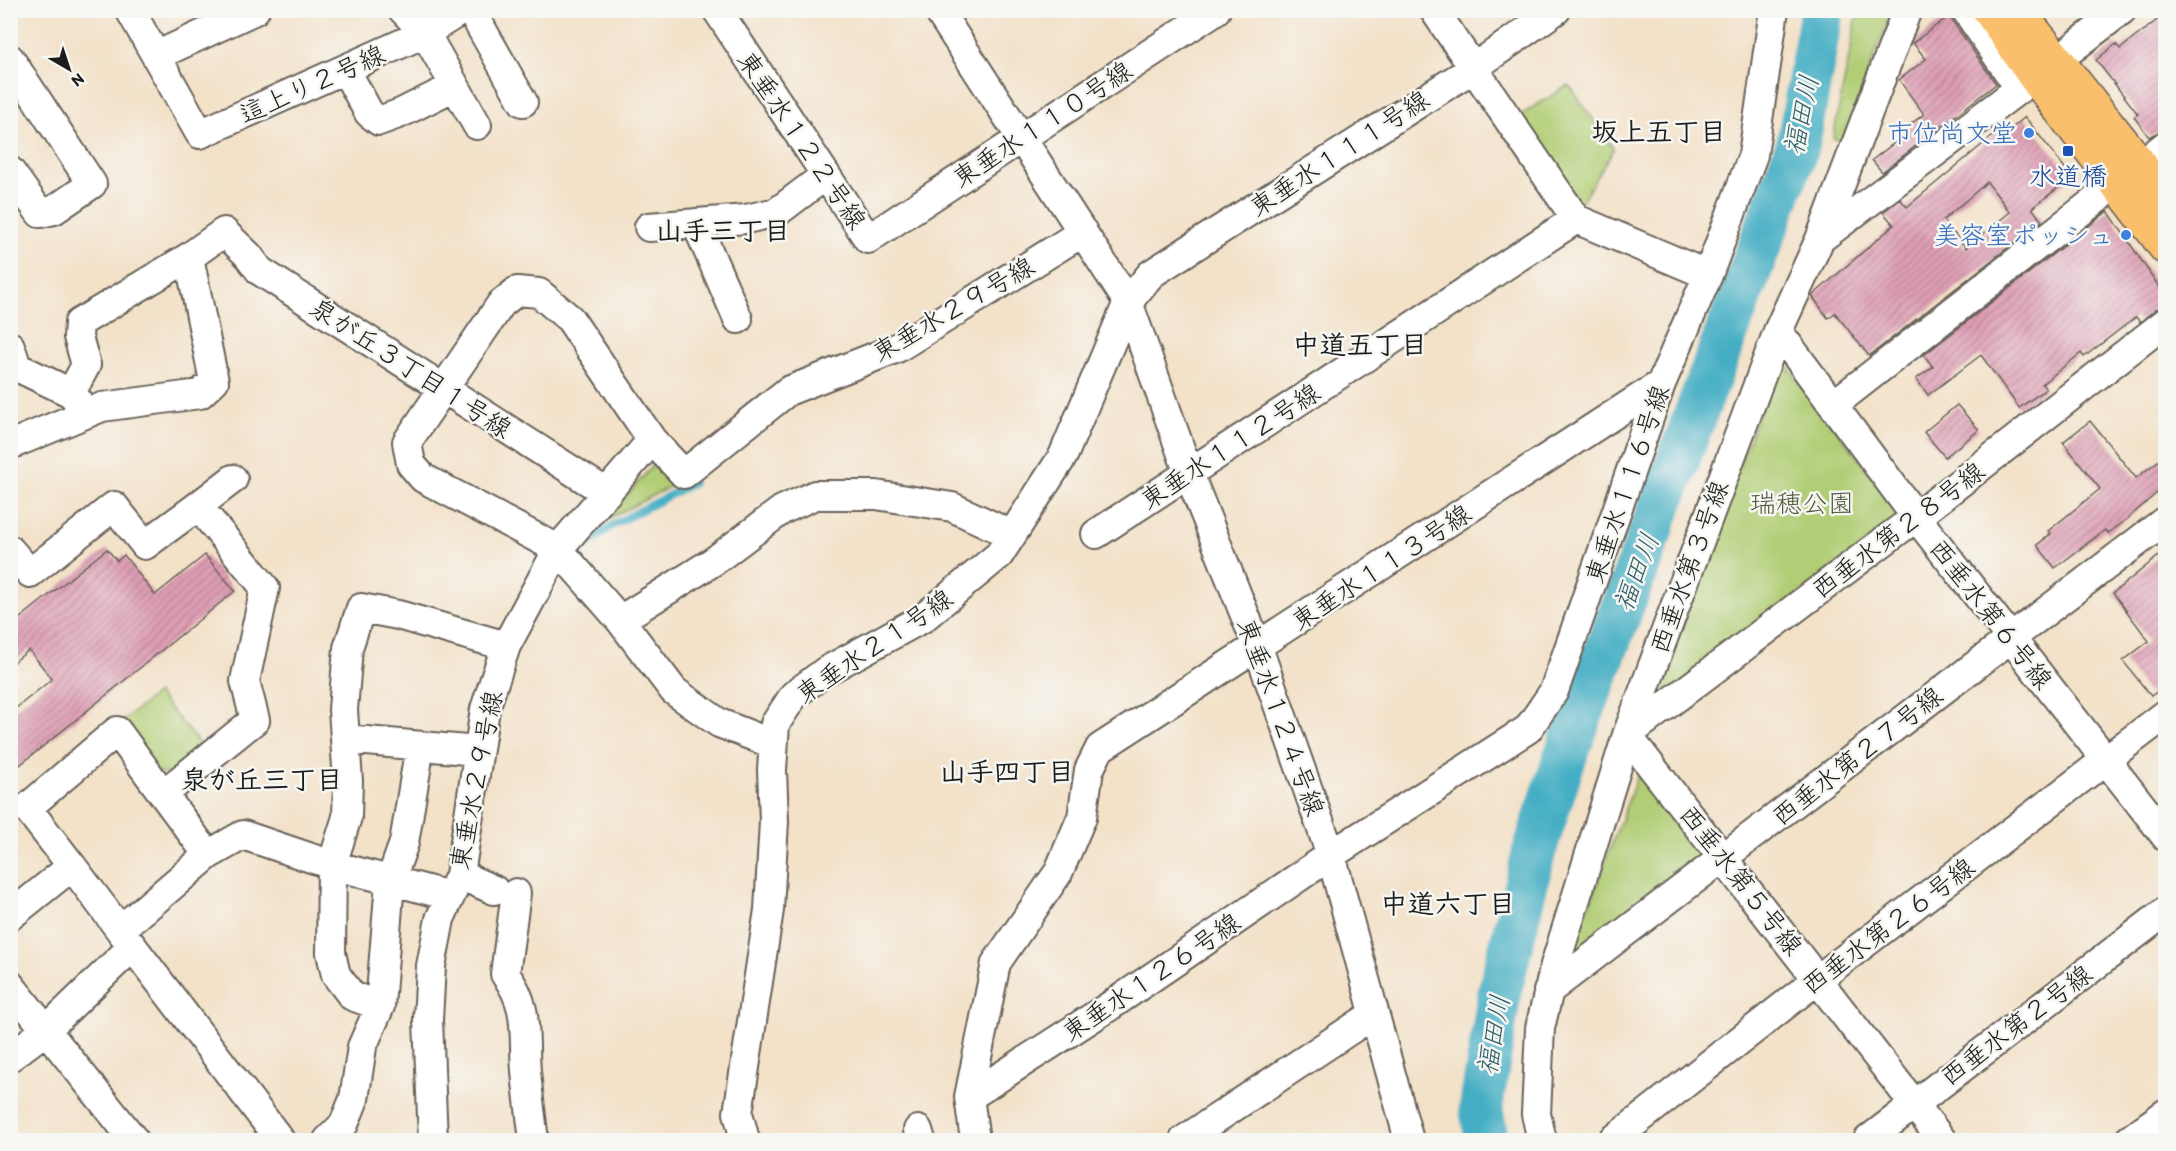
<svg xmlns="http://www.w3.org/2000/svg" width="2176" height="1151" font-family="Itim,'Klee One',sans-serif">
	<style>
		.green { fill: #b1cd74; stroke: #667448; stroke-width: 1.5 }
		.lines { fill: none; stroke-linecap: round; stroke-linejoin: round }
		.stream { stroke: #45aec4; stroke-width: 8 }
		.river { stroke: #45aec4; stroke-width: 44 }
		.building { fill: url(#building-hatch); fill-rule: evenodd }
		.minor-casing { stroke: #676158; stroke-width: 32 }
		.major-casing { stroke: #676158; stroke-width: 36 }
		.minor { stroke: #fff; stroke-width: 28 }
		.major { stroke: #f9bf6d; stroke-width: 33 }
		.shop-dot { fill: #3f7fe0; stroke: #f6f6f2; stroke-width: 2 }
		.transit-dot { fill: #1a4fb4; stroke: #f6f6f2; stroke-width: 2 }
		.labels { text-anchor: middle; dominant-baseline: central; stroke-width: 5; stroke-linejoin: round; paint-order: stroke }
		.street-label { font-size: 26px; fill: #1c1c1c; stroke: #f6f6f2 }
		.shop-label { font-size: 26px; fill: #366cbe; stroke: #f6f6f2; text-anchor: end }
		.transit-label { font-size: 26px; fill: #164399; stroke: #f6f6f2 }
		.park-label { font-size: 26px; fill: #505a3b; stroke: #f6f6f2 }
		.water-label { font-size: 27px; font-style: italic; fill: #2e5e68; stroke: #f6f6f2 }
		.neighbourhood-label { font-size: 27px; font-weight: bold; fill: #1c1c1c; stroke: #f6f6f2 }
	</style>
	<defs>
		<pattern id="building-hatch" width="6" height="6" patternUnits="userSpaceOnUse" patternTransform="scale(1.5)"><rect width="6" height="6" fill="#de9eb4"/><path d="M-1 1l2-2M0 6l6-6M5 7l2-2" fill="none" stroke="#b38092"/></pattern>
	</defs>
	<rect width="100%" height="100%" fill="#f6f6f2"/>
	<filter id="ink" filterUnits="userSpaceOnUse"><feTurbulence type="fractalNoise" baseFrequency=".0167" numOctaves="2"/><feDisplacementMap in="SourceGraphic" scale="12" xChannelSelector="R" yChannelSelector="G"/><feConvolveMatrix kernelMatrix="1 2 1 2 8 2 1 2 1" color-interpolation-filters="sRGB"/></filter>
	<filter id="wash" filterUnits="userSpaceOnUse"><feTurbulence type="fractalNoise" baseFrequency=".008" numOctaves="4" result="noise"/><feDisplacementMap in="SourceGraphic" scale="24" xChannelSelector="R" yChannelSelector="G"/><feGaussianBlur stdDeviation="1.35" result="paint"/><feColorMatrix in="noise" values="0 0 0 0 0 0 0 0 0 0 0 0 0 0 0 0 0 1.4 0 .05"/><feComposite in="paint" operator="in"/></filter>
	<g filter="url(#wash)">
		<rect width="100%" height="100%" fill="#f3e1c8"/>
		<path class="green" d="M1858 11H1892L1842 142 1833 138Z
			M1569 85 1614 149 1576 210 1514 119Z
			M1786 364 1895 506 1897 521 1663 696 1657 692 1776 365Z
			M659 458 679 482 606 520Z
			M157 693 203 748 171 775 156 772 120 723Z
			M1647 775 1705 848V863L1569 959 1637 777Z"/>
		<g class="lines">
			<path class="stream" d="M583 547 613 525 693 483"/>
			<path class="river" d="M1487 1140 1481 1108 1500 990 1534 852 1564 760 1798 145 1822 10"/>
		</g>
		<g id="blocks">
			<path class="building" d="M2166 13V129L2149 137 2134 117 2138 114 2096 60 2116 44 2120 49Z
				M1949 16 1996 84 1882 172 1872 160 1906 134 1903 130 1924 114 1899 80 1926 59 1913 43Z
				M2025 117 2072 177 2032 208 2042 221 1869 356 1835 313 1828 318 1812 296 1894 225 1883 212 1900 199 1907 207 2001 129 2005 134ZM1987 182 2010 212 1966 248 1943 220Z
				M2108 211 2166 297V306L2156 309 2140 322 2136 317 2084 357 2081 353 2042 384 2046 389 2019 408 1981 355 1928 395 1916 379 1933 367 1924 355Z
				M1957 405 1979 430 1945 457 1924 432Z
				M2090 421 2136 478 2166 455V485L2127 519 2108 533 2105 530 2055 568 2037 545 2051 534 2048 531 2100 489 2063 442Z
				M107 549 117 561 124 555 155 595 205 555 235 591 10 773V713L52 679 29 650 10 665V626Z
				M2166 550V685L2151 696 2123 661 2149 641 2113 593Z"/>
		</g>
	</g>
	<g filter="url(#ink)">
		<use href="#blocks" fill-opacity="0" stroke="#676158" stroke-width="1.5"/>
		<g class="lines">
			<defs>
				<path id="minor" d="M130 10 200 134 425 33 462 10
					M403 10 425 33 477 125
					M471 10 523 102
					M717 10 868 239 1216 10
					M938 10 1128 302 1189 474 1258 648 1331 855 1409 1140
					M1434 10 1576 219
					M1966 10 2020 89
					M156 56 255 10
					M10 59 92 184 54 210 40 213 10 171
					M2056 61 2122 10
					M345 69 369 113 379 121 401 113 455 86
					M696 223 738 319
					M649 227 746 219 777 212 826 175
					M1820 239 2035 77
					M1778 331 1916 517 2166 837
					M10 346 17 367 71 393 83 407
					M71 393 86 365 78 337 79 323 189 257 224 232 248 255 260 271 607 493
					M1833 405 2166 145
					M10 445 102 407 200 394 214 381 189 257
					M198 506 233 479
					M1096 534 1576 219 1708 275
					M10 550 30 573 114 506 145 545 198 506 265 588 245 681 255 720 163 794 117 731 27 808 72 866 10 916
					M620 620 714 561 782 510 815 495H876L952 507 1012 535
					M345 739 477 751
					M773 744 719 723 674 691 620 620 558 549 423 478 411 464 407 442 501 304 517 291 539 293 570 319 652 440 684 474 788 391 897 348 1083 232
					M208 855 243 835 332 865 450 896
					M72 866 120 930 208 855 163 794
					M460 875 494 890
					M516 893 505 974C530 1007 523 1033 526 1071 528 1094 531 1117 534 1140
					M120 930 280 1140
					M10 985 134 1140
					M1548 991 2166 520
					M380 1006 352 996 336 975 331 953 332 865 347 817 348 781 343 710 348 648 361 608 398 615 506 646
					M10 1057 46 1030 132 947
					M969 1097 1110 1006 1331 855 1528 729 1554 691 1661 384 1708 275 1753 155 1774 10
					M918 1130 921 1140
					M328 1140 344 1124 354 1099 362 1047 380 1006 390 882 404 843 420 746
					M433 1140 428 1020 431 966 440 919 460 875 485 709 506 646 558 549 652 440
					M745 1140 738 1113 769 910 774 821 772 770 775 724 794 695 826 671 923 618 999 555 1063 456 1128 302 1151 274 1472 69 1556 10
					M975 1140 969 1097 996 963 1058 873 1082 817 1089 770 1100 748 1661 384
					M1184 1140 1374 1014
					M1542 1140 1536 1114 1540 1028 1555 965 1627 735 1778 331 1820 239 1907 10
					M1613 1140 1818 979 2166 714
					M1868 1140 2166 911
					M1942 1140 1627 735 1916 517 2166 322
					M2129 1140 2166 1113"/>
				<path id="major" d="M1989 10 2035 77 2166 248
					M2017 10 2140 164 2166 207"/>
			</defs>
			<use href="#minor" class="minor-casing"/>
			<use href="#major" class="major-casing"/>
			<use href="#minor" class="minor"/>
			<use href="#major" class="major"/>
		</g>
	</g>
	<g class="shop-dot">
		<circle cx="2029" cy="133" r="6"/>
		<circle cx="2126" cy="235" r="6"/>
	</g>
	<rect class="transit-dot" x="2062" y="145" width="12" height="12" rx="3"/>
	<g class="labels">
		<g class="street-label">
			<text transform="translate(312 84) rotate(-24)">這上り２号線</text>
			<text transform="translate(1042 124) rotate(-33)">東垂水１１０号線</text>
			<text transform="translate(802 140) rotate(56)">東垂水１２２号線</text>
			<text transform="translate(1339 153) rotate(-33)">東垂水１１１号線</text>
			<text transform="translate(953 309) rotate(-30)">東垂水２９号線</text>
			<text transform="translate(411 368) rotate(33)">泉が丘３丁目１号線</text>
			<text transform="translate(1230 446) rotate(-33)">東垂水１１２号線</text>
			<text transform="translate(1627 484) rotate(-71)">東垂水１１６号線</text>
			<text transform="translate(1898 530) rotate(-37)">西垂水第２８号線</text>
			<text transform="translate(1381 567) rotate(-33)">東垂水１１３号線</text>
			<text transform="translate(1689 567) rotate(-70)">西垂水第３号線</text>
			<text transform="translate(1991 614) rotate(52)">西垂水第６号線</text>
			<text transform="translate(874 646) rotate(-34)">東垂水２１号線</text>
			<text transform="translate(1281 717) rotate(70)">東垂水１２４号線</text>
			<text transform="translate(1857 756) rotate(-38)">西垂水第２７号線</text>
			<text transform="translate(476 780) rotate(-79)">東垂水２９号線</text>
			<text transform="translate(1741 880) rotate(52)">西垂水第５号線</text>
			<text transform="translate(1888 926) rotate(-37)">西垂水第２６号線</text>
			<text transform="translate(1151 977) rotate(-34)">東垂水１２６号線</text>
			<text transform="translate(2016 1025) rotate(-37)">西垂水第２号線</text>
		</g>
		<g class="shop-label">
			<text x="2017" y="133">市位尚文堂</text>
			<text x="2114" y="235">美容室ポッシュ</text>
		</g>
		<g class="transit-label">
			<text x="2068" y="176">水道橋</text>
		</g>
		<g class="park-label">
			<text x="1802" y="503">瑞穂公園</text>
		</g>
		<g class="water-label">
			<text transform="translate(1801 115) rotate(-78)">福田川</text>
			<text transform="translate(1636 572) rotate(-69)">福田川</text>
			<text transform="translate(1493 1035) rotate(-80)">福田川</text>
		</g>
		<g class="neighbourhood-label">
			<text x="1659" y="131">坂上五丁目</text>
			<text x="723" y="230">山手三丁目</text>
			<text x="1360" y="344">中道五丁目</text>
			<text x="1007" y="771">山手四丁目</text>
			<text x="262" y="779">泉が丘三丁目</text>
			<text x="1448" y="903">中道六丁目</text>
		</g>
	</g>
	<rect width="2176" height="1151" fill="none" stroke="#f6f6f2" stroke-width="36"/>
	<g transform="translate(69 69) rotate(141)" stroke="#f6f6f2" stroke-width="4.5" paint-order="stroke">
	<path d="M0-4.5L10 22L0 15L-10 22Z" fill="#1c1c1c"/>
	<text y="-9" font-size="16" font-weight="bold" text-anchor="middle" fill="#1c1c1c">N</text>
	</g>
</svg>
